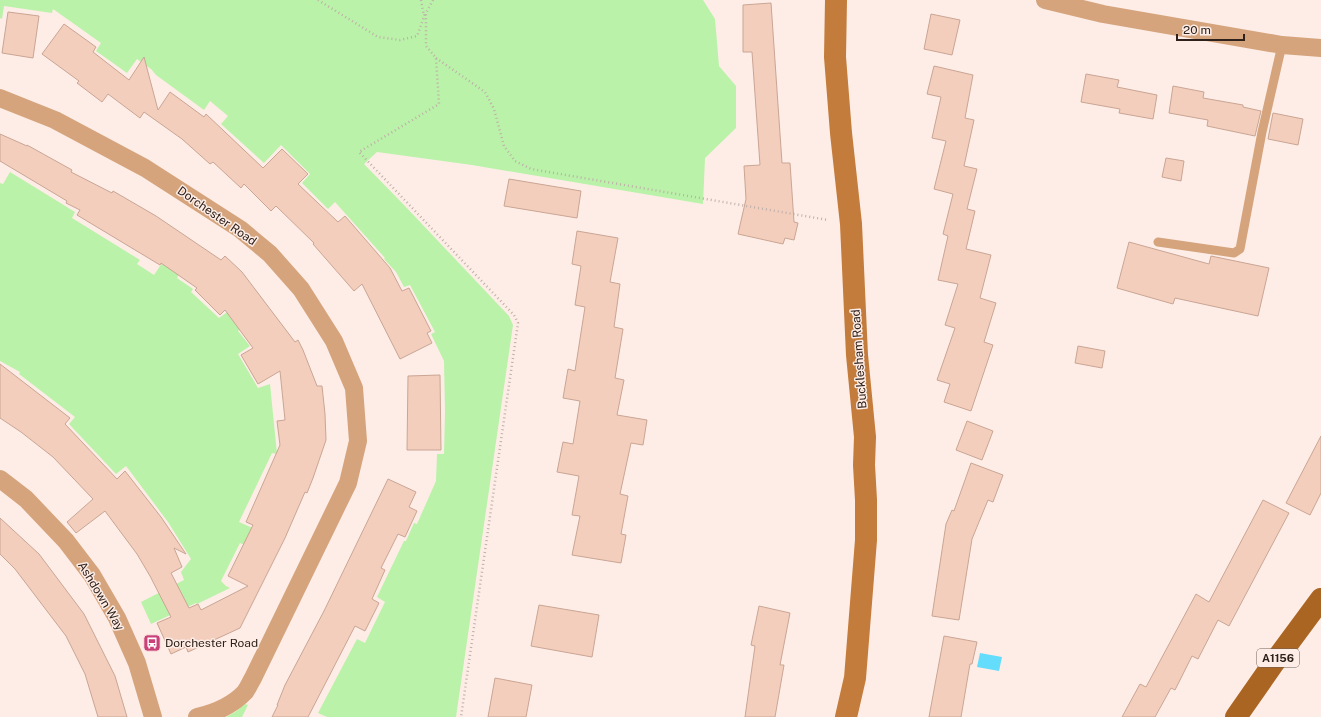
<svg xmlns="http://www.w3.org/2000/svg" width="1321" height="717" font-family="'Public Sans',sans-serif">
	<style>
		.green { fill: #baf2a9 }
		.water { fill: #64dcfc }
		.building { fill: #f4cebd; stroke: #caa594 }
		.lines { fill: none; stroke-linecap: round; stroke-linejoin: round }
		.path { stroke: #beafa8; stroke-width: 2.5; stroke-dasharray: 1 3; stroke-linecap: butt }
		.lane { stroke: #d5a47d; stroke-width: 9 }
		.street { stroke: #d5a47d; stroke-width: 18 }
		.secondary { stroke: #c47c3c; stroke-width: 22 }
		.primary { stroke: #ab6522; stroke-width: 22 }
		.labels { text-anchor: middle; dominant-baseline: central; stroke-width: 3; stroke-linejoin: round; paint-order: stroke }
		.shield { fill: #fdede6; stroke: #6c5e57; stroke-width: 1 }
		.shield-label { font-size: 11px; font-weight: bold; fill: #2e201a }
		.street-label { font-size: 12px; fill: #2e201a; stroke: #fdede6 }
		.poi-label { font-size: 12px; fill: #2e201a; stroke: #fdede6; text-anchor: start }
	</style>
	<rect width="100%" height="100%" fill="#fdede6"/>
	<path class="green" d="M0 0H703L715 19 719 66 736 86V128L705 158 703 204 472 165 377 152 364 164 404 205 509 316 513 325 456 717H327L318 713 357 639 365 643 385 602 377 597 404 541H406L414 523 417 524 436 481 437 454H444L445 411 444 361 431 334 435 332 410 285 404 287 396 272 384 259 385 258 335 202 328 209 302 183 310 174 281 145 264 163 221 124 228 116 210 101 204 110 156 75 151 69 137 59 127 73 96 51 101 43 53 9 52 13 4 6 2 19 0 18Z
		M10 172 75 212 72 218 140 260 137 264 154 275 164 260 180 272 177 278 193 289 191 292 219 318 230 310 242 327 238 331 250 346 238 354 258 388 270 384 277 454 272 453 239 522 257 530 249 547 240 543 221 581 226 586 230 588 197 604 196 603 151 624 141 602 184 580 181 572 191 559 168 522 126 466 116 474 69 424 75 417 19 374 20 372 0 361V183L3 184Z
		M245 704 248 705 242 717H226L235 712Z"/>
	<path class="water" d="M980 653 1002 657 999 671 977 667Z"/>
	<path class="building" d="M771 3 782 163H790L794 222 798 223 794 240 785 238 783 244 738 234 746 199 744 166 760 165 752 52H743V5Z
		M8 12 39 16 33 58 2 53Z
		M931 14 960 20 952 55 924 49Z
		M64 24 96 47 93 52 129 80 144 57 158 110 170 92 204 117 206 114 263 168 282 149 308 174 298 184 338 222 345 216 390 268 402 291 409 288 431 331 427 333 432 343 400 359 362 284 354 291 313 244 314 243 276 206 271 211 244 184 241 188 213 162 210 164 182 139 144 112 140 118 108 94 102 102 77 83 79 81 42 54Z
		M934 66 973 75 965 118 974 120 964 166 977 169 967 209 975 211 966 249 991 255 980 298 996 303 984 342 993 345 971 411 944 402 950 384 937 380 955 328 945 325 958 284 938 280 948 236 943 234 953 194 934 189 946 141 932 138 941 97 927 94Z
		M1086 74 1119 80 1117 87 1157 95 1153 119 1119 113 1120 109 1081 102Z
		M1173 86 1204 92 1203 98 1243 105V107L1261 111 1255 136 1207 126 1208 120 1169 113Z
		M1273 113 1303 119 1298 145 1268 139Z
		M0 134 27 146V145L72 170 71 172 112 193 113 191 156 216 221 260 225 256 242 272 295 342 298 340 303 350 317 386H322L325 414 326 440 313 478 307 493 305 492 285 538 240 628 188 652 186 647 171 654 157 623 171 617 150 576 137 554 105 511 76 533 67 522 93 499 53 457 21 432 0 418V364L70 418 65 424 117 479 125 471 161 517 186 554 174 548 182 567 171 573 189 608 198 604 201 610 248 586 228 576 253 525 246 522 280 445 277 421 285 420 280 371 258 384 241 355 253 348 225 310 220 315 195 290 197 288 161 263 160 265 77 215 80 210 66 203 67 201 0 161Z
		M1166 158 1184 161 1181 181 1162 177Z
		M509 179 581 191 577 218 504 206Z
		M577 231 618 238 610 282 620 284 614 327 623 329 615 378 624 380 617 415 647 420 643 445 631 443 620 494 628 496 621 534 626 535 621 563 572 555 580 516 572 515 579 476 557 472 563 442 573 444 580 401 563 398 568 369 575 371 585 307 575 305 581 266 572 264Z
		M1129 242 1209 264 1211 256 1269 268 1258 316 1175 298 1173 304 1117 288Z
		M1078 346 1105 351 1102 368 1075 363Z
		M440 375 441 450H407L408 376Z
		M967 421 993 431 982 460 956 450Z
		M1321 436V493L1310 515 1286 503Z
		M971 463 1003 475 993 502 988 500 972 539 959 620 932 616 946 524 952 510 954 511Z
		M388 479 416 492 409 507 417 511 405 537 398 534 381 568 385 570 372 599 379 603 365 631 355 626 308 717H272L278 705H277L285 685 324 611Z
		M1263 500 1289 513 1229 626 1218 620 1198 659 1192 656 1175 690 1171 688 1155 717H1122L1140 684 1146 687 1196 594 1209 602Z
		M0 518 39 554 84 614 115 676 127 717H98L85 674 66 636 15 569 0 554Z
		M539 605 599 615 592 657 531 646Z
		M759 606 790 613 780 665H784L775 717H745L755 646 751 645Z
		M944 636 977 642 972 664H970L961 717H929Z
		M495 678 532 685 526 717H488Z"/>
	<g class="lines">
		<path class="path" d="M318 0 378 37 400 40 417 36 425 14
			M421 0 424 16
			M433 0 426 13V46L436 58 439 104 359 152 514 315 518 323 461 717
			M436 58 485 92 494 109 504 146 515 161 531 169 828 220"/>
		<path class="lane" d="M1158 242 1234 253 1240 249 1262 132 1282 45"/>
		<path class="street" d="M1045 0 1103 14 1282 45 1321 48
			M0 98 55 120 145 168 240 229 270 254 301 289 334 341 354 388 358 441 348 483 253 678C250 683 248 688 245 692 233 705 214 713 197 717
			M0 479 26 499 66 541 92 575 117 618 137 663 153 717"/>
		<path class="secondary" d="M836 0 835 57 841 133 851 224 857 355 865 437 864 465 866 500V540L855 678 846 717"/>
		<path class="primary" d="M1236 717 1273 664 1321 599"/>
	</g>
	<defs>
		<symbol id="bus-square" viewBox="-11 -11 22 22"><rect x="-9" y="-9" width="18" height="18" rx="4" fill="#ca4078" stroke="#fdede6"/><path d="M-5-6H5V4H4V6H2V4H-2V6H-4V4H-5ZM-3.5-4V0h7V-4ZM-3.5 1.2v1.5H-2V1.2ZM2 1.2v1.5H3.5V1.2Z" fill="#fff"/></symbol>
	</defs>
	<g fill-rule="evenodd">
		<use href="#bus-square" x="142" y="633" width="20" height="20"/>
	</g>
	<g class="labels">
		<rect class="shield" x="1257" y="649" width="42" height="18" rx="3"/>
		<g class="shield-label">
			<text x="1278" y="658">A1156</text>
		</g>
		<g class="street-label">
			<text transform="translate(217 216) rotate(35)">Dorchester Road</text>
			<text transform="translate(859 359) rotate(-94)">Bucklesham Road</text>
			<text transform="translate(101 596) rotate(59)">Ashdown Way</text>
		</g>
		<g class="poi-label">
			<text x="165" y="643">Dorchester Road</text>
		</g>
	</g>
	<path d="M1177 34v6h67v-6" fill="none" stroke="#2e201a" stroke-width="2"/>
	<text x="1183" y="34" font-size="12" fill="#2e201a" stroke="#fdede6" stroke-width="3" paint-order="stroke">20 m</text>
</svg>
